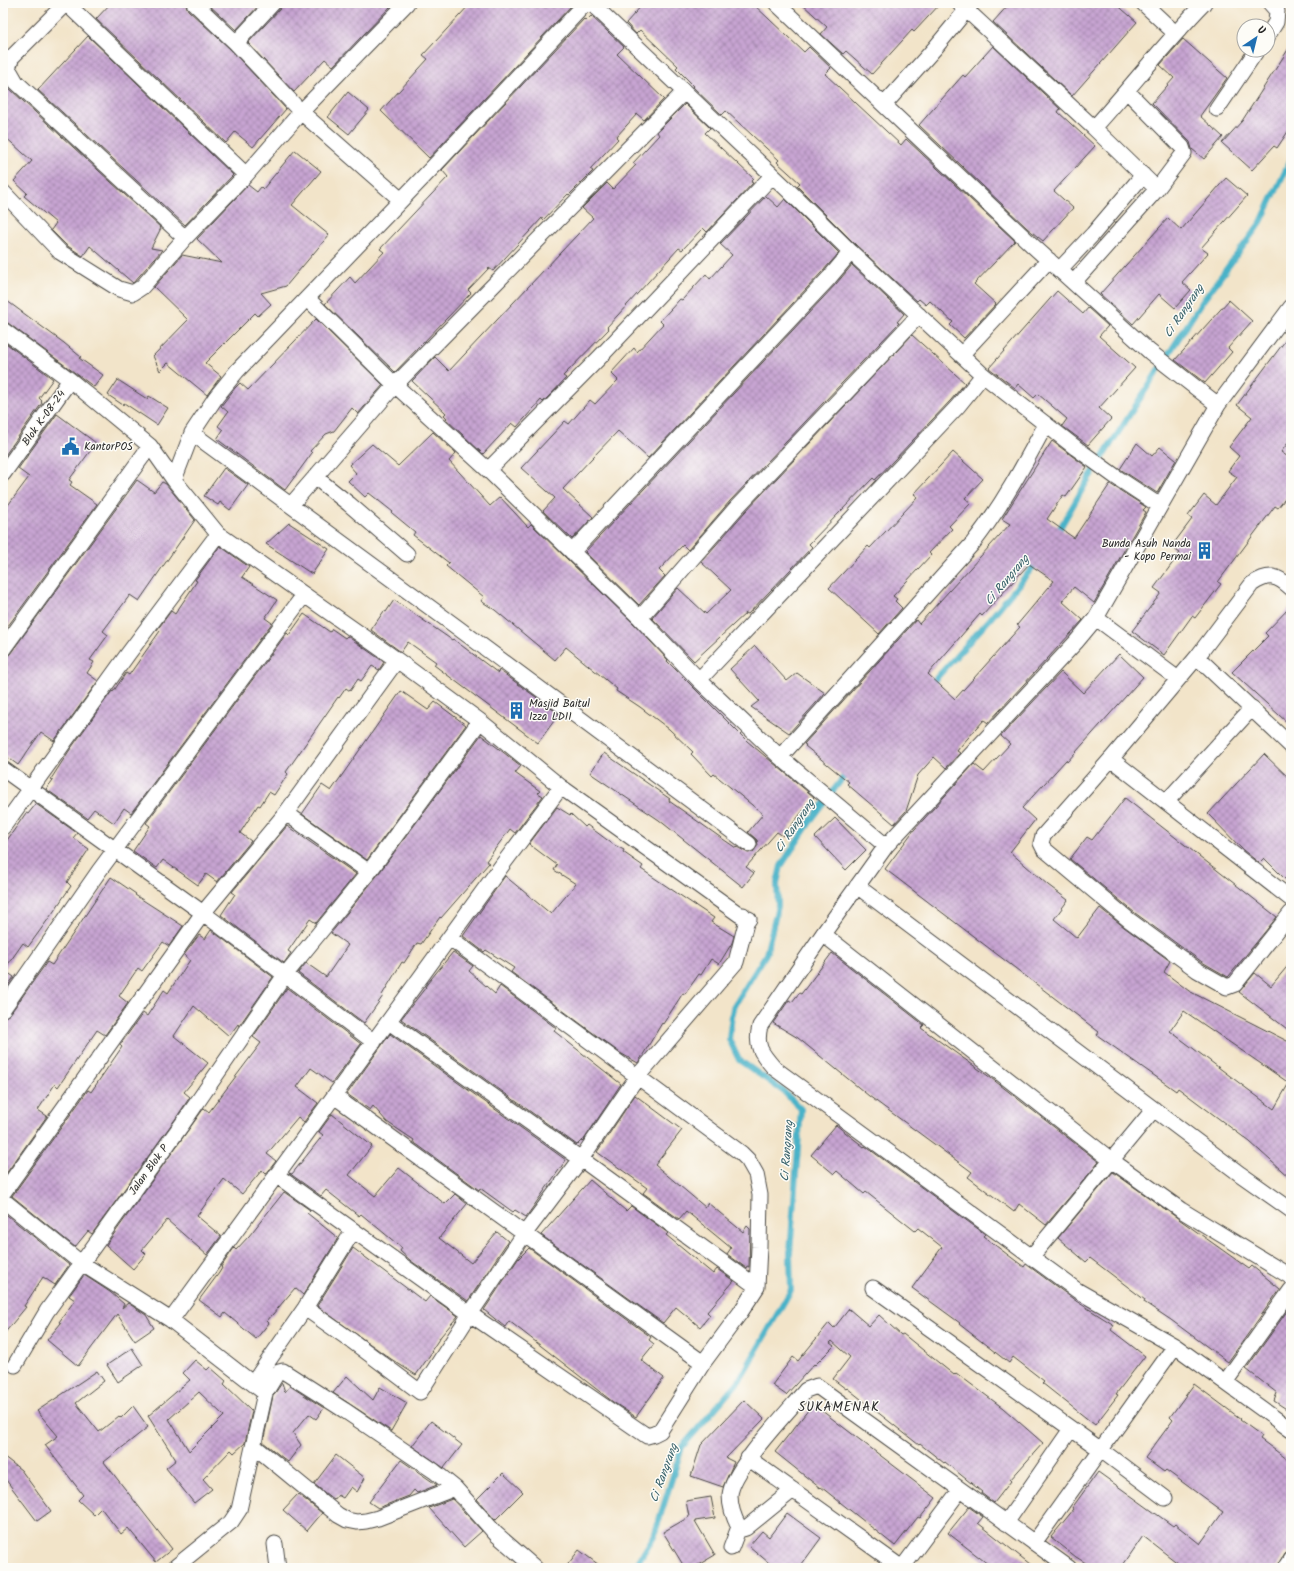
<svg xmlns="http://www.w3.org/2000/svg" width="1294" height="1571" font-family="Kalam,sans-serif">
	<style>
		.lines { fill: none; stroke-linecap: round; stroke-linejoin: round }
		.stream { stroke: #4ab2c8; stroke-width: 6 }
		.building { fill: url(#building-cross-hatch); fill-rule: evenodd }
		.street-casing { stroke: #494743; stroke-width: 17 }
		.street { stroke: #fff; stroke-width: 15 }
		.labels { text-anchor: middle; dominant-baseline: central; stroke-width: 3; stroke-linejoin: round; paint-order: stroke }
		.street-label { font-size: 11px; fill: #2b2b2b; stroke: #fdfcf7 }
		.poi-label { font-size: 11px; fill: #2b2b2b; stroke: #fdfcf7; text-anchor: start }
		.water-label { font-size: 12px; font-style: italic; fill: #37616a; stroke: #fdfcf7 }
		.quarter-label { font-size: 13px; letter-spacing: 1px; fill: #2b2b2b; stroke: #fdfcf7 }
	</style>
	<defs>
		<pattern id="building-cross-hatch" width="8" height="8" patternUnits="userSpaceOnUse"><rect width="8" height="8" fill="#c7a4d2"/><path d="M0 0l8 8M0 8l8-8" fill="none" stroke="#a286ab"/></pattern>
	</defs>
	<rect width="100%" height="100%" fill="#fdfcf7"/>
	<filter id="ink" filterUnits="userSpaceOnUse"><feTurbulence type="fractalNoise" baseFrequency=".025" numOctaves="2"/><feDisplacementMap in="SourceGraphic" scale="8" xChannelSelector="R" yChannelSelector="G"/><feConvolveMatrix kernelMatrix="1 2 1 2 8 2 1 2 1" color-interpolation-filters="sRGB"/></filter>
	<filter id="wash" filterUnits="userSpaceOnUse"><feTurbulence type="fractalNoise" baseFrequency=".012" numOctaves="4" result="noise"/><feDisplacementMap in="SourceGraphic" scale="16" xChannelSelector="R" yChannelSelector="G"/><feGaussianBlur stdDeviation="0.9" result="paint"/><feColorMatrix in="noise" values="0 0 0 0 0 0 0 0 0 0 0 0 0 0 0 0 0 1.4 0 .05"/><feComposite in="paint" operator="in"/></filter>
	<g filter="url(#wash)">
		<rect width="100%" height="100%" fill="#f2e4c9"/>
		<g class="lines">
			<path class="stream" d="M1056 535 1086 483 1202 302 1261 222 1291 159
				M930 685 990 619 1038 561
				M632 1568 638 1562 654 1536 682 1447 739 1381 791 1290 790 1253 801 1109 783 1091 739 1060 729 1039 733 1008 766 954 778 906 777 883 781 866 812 819 848 771"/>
		</g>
		<g id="blocks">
			<path class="building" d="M111 3H185L188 10 230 49 286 109 253 147 235 132 226 143 96 19Z
				M207 3H261L236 30Z
				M282 3H394L333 66 325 59 294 92 248 43 280 9Z
				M471 3H567L571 6 429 158 381 111 428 59 423 55Z
				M644 3H752L804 52 809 47 831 68 825 74 901 145 906 139 1015 241 974 284 996 304 964 338 950 325 953 322 930 301 926 305 919 299 917 301 857 246 797 186 800 183 777 162 779 160 726 111 722 115 693 87 694 86 676 68 678 66 640 30 636 34 626 23Z
				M801 3H941L914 32 912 30 872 74 846 51 843 54 821 34 827 27Z
				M1010 3H1115L1137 22 1072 96 993 22Z
				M591 16 624 47 617 54 664 99 644 120 637 114 616 137 618 139 590 169 593 171 569 195 568 194 543 220 542 218 493 271 489 268 468 290 471 293 395 372 325 304 350 277 355 283 384 252 380 249 448 177 442 170 584 19 586 21Z
				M88 36 233 175 185 225 38 90Z
				M1183 39 1227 78 1200 116 1223 137 1204 159 1192 149 1190 142 1152 103 1174 78 1160 65Z
				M1291 45V127L1277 148 1274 146 1252 170 1222 143 1242 121Z
				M993 46 1060 109 1058 112 1095 146 1054 191 1073 208 1043 241 1027 228 919 125 963 75 965 77Z
				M3 77 10 89 161 228 151 248 162 250 133 283 90 246 83 256 66 245 51 230 56 223 24 196 27 193 14 181 32 161 3 135Z
				M348 92 369 110 349 134 328 117Z
				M685 104 710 128 705 133 754 179 751 182 753 183 707 232 703 228 682 250 679 248 607 327 609 329 563 376 566 378 552 393 543 402 541 400 517 427 512 423 483 454 446 419 447 418 444 415 446 413 412 381 435 357 449 371 593 218 582 208 607 183 613 189 636 165 633 163 659 135 657 132Z
				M295 150 321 171 292 205 329 235 286 286 261 293 271 304 258 316 255 313 205 363 221 376 207 395 168 363 160 371 153 356 188 320 154 287 182 255 222 263 197 239 248 185 257 192 261 187 263 189Z
				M1226 178 1247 196 1201 248 1208 253 1182 282 1191 290 1175 308 1159 294 1133 324 1100 294 1168 218 1181 230Z
				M766 196 778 207 785 199 839 253 822 272 648 458 618 431 592 458 563 489 593 517 572 539 543 511 555 498 521 468 565 421 569 424 590 400 595 404 618 380 611 373 634 348 637 352 663 324 660 321 680 299 682 300 706 274 710 279 732 255 720 244Z
				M852 265 904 314 897 322 899 323 730 501 688 550 683 545 659 570 665 576 639 605 585 552 836 284Z
				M1057 291 1083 314 1088 308 1108 326 1099 336 1135 368 1099 408 1111 419 1088 445 1062 426 1067 419 1038 394 1034 398 1018 384 1015 388 989 368Z
				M3 298 64 343 81 357 79 358 103 375 94 387 8 323 3 321Z
				M1229 300 1252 321 1228 348 1232 352 1205 383 1175 360Z
				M316 319 383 385 358 414 352 408 334 431 326 434 310 451 312 453 285 490 217 439 223 430 218 426 228 412 221 406 235 388 240 383 248 390Z
				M1291 333V439L1281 452 1291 459V491L1278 508 1275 506 1218 582 1221 584 1195 618 1192 616 1164 655 1132 631 1161 593 1154 588 1180 553 1171 547 1192 519 1188 516 1204 495 1216 505 1237 477 1228 471 1239 456 1229 447 1252 417 1237 405Z
				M912 335 965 383 951 400 875 480 873 478 809 544 812 547 770 591 748 614 746 613 694 661 652 618 678 588 706 614 731 590 701 562 744 513Z
				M3 341 53 379 39 398 42 401 41 402 42 403 3 458Z
				M118 380 147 399 149 396 168 408 157 425 124 403 123 405 108 395Z
				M57 414 96 443 69 480 72 482 70 485 97 504 8 626 3 623V512L29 477 18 469Z
				M433 432 456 453 449 461 490 506 500 497 528 527 531 524 634 624 668 660 667 661 747 741 814 797 783 836 777 832 746 867 754 873 743 887 659 820 590 773 604 753 670 799 669 801 717 835 736 848 737 847 748 853 753 852 758 845 757 840 748 832 763 814 714 774 712 776 691 754 693 752 669 729 640 707 616 691 617 689 566 647 555 660 495 610 481 601 484 597 446 566 449 563 413 535 415 532 392 513 393 512 369 493 365 497 348 481 356 473 349 465 372 444 398 466Z
				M1052 441 1087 467 1066 497 1063 495 1047 519 1074 538 1110 484 1146 507 1143 510 1146 512 1094 603 1074 587 1062 601 1083 620 988 723 984 720 960 747 957 751 960 753 946 768 934 757 918 775 906 811 894 824 847 784 849 782 805 746 806 745 804 744 916 620 919 624 1010 524 1002 519ZM1029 564 1054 581 1017 625 1020 627 955 699 928 674 980 614 982 616Z
				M1137 443 1152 456 1160 447 1176 460 1157 493 1120 469Z
				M953 452 983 479 965 498 971 503 949 526 952 529 929 553 931 555 893 596 897 599 895 601 902 608 879 634 829 588 868 546 870 548 918 497 914 494Z
				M224 468 248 485 230 510 220 502 218 505 204 496Z
				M137 480 154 492 162 482 166 484 195 520 139 601 130 595 103 631 108 635 90 660 94 662 87 673 98 681 54 741 41 732 18 765 3 754V658L10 654Z
				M289 523 329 549 312 574 266 544Z
				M220 546 249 567 242 577 277 600 265 618 272 623 131 813 124 808 114 823 94 809 87 818 46 789 53 780 51 779 69 751 112 691 113 692 126 673 129 675 160 631 157 630 171 611 175 614 197 581 195 580Z
				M394 600 452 640 453 639 498 673 499 670 559 714 538 743 434 665 436 662 408 642 401 652 371 630 384 611 386 612Z
				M1291 606V726L1232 672 1268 636 1265 633Z
				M304 614 330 632 332 629 345 638 347 636 384 662 379 670 372 666 361 681 358 679 350 691 346 688 339 698 338 697 286 772 288 774 274 795 269 792 260 806 258 805 240 833 251 841 217 882 206 874 198 885 163 860 157 868 133 851 150 826 146 823 287 633 289 635Z
				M755 646 787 681 797 673 825 693 789 733 751 707 759 701 730 669Z
				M1119 654 1143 677 1067 762 1066 760 1022 808 1035 820 1010 852 1048 885 1068 900 1054 919 1077 938 1100 908 1124 927 1170 961 1164 972 1189 991 1291 1043V1179L1250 1142 1178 1088 1176 1091 1097 1035 1099 1032 885 869 914 830 974 764 984 772 1010 744 1001 736 1061 672 1083 693ZM1184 1011 1289 1083 1274 1109 1170 1031Z
				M401 691 428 710 435 702 466 725 367 860 302 814 322 785 331 791Z
				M481 735 521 766 515 773 540 791 538 793 543 796 515 833 510 829 486 861 489 863 441 918 440 917 421 944 417 943 404 963 402 962 382 995 383 996 364 1023 298 973 306 963 326 977 348 945 331 933 376 877Z
				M1264 754 1291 780V885L1264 858 1259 863 1243 850 1208 814Z
				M1125 798 1277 917 1229 976 1228 977 1202 962 1135 913 1070 859 1087 837 1092 840Z
				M36 804 77 833 73 838 89 849 67 882 71 886 52 914 28 947 23 943 4 970 14 977 3 993V846L26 813 28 814Z
				M557 807 570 815 571 814 585 827 587 825 614 845 624 850 623 852 643 866 641 869 714 918 711 922 734 936 732 943 719 964 711 959 701 975 699 974 685 994 683 993 663 1024 662 1023 638 1063 620 1053 511 972 514 968 486 950 484 952 463 936 505 876 551 914 576 884 554 870 557 865 529 844Z
				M835 818 866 850 846 870 815 837Z
				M287 826 356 874 316 923 310 919 288 951 291 953 284 963 221 915 235 894 232 892Z
				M111 877 136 894 135 895 183 926 169 946 163 942 142 971 138 968 119 996 128 1003 105 1035 97 1030 58 1087 55 1084 38 1110 47 1116 3 1178V1018L10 1014 47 962 52 965Z
				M211 930 273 977 239 1026 238 1024 229 1036 194 1006 174 1036 208 1063 184 1092 190 1097 176 1118 92 1234 88 1231 75 1247 12 1196 88 1090 91 1092 122 1047 120 1045 143 1013 147 1016 164 990 168 993 190 960 184 955 199 935 205 939Z
				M453 952 473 966 469 971 495 994 500 986 556 1028 554 1031 621 1084 583 1141 582 1140 577 1145 401 1019 426 987H425L427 984Z
				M832 953 924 1025 921 1028 991 1078 1099 1162 1046 1225 1019 1204 1014 1212 968 1177 972 1172 869 1096 798 1038 773 1023 789 1000 792 1002 799 993 801 994Z
				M1291 962V1032L1239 992 1255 973 1271 986Z
				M287 988 361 1044 332 1083 311 1068 297 1087 318 1103 304 1122 298 1117 267 1154 276 1161 266 1174 262 1170 242 1194 224 1179 197 1216 221 1236 207 1255 167 1220 142 1250 146 1254 133 1269 106 1245 204 1108 209 1112 261 1043 253 1037Z
				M390 1034 566 1160 526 1217 515 1210 513 1212 480 1188 479 1190 419 1146 413 1142 414 1140 387 1122 373 1106 370 1110 347 1094Z
				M635 1095 682 1130 655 1165 705 1207 708 1203 743 1232 747 1226 750 1229 749 1267 747 1266 746 1268 727 1254 731 1248 686 1211 679 1219 643 1193 647 1188 597 1152Z
				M332 1114 372 1146 349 1175 375 1196 399 1168 445 1204 455 1194 467 1204 439 1238 471 1263 497 1232 508 1241 468 1301 411 1261 400 1251 402 1248 361 1214 359 1216 326 1190 321 1196 289 1173 292 1174 323 1135 319 1132Z
				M836 1125 864 1147 865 1146 985 1234 983 1236 1024 1267 1026 1264 1076 1301 1114 1325 1111 1330 1145 1356 1116 1394 1118 1395 1095 1425 1042 1383 1044 1381 1013 1357 1009 1363 959 1324 960 1323 912 1288 942 1247 918 1228 915 1231 866 1192 864 1194 837 1171 834 1174 811 1155Z
				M1113 1172 1249 1269 1252 1266 1280 1289 1228 1362 1171 1320 1144 1302 1145 1300 1090 1258 1086 1262 1058 1238Z
				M590 1180 626 1211 631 1206 668 1233 666 1235 713 1274 717 1269 734 1281 707 1312 710 1315 700 1327 676 1307 663 1323 541 1235Z
				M284 1192 310 1210 307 1213 338 1238 303 1295 295 1288 267 1321 269 1323 256 1339 225 1313 222 1317 199 1300 219 1273 222 1268 221 1267 234 1248 236 1250 249 1236Z
				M3 1212 69 1265 55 1285 43 1277 24 1306 26 1307 3 1335Z
				M353 1248 425 1302 430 1296 458 1316 441 1336 431 1351 432 1352 416 1375 391 1359 317 1306Z
				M529 1248 651 1337 649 1340 654 1344 641 1360 664 1378 636 1417 613 1402 509 1321 505 1327 484 1310 518 1259Z
				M84 1275 110 1292 124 1304 122 1308 128 1303 146 1315 154 1328 135 1341 117 1314 78 1366 47 1340 61 1323 59 1322 75 1300 69 1296Z
				M1290 1307H1291V1412L1274 1401 1277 1393 1246 1369Z
				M849 1309 869 1326 879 1315 901 1335 903 1334 954 1375 956 1373 1003 1408 1043 1443 1010 1480 1011 1481 994 1503 981 1493 982 1492 945 1462 944 1463 920 1444 919 1445 847 1388 846 1389 833 1379 850 1357 832 1341 830 1343 834 1346 815 1365 814 1364 786 1395 772 1385 793 1357 798 1361 829 1323 834 1328Z
				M132 1348 143 1365 118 1382 107 1365Z
				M195 1360 207 1370 210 1367 226 1381 224 1384 252 1411 245 1443 234 1453 231 1450 203 1479 212 1489 194 1503 166 1468 176 1460 148 1416 190 1380 183 1373ZM199 1392 224 1416 189 1451 169 1419Z
				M97 1371 104 1381 76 1403 99 1432 119 1416 121 1418 133 1406 148 1427 104 1462 172 1549 156 1562 128 1528 121 1534 101 1508 94 1515 78 1500 83 1495 45 1445 58 1436 37 1411Z
				M347 1376 373 1400 380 1387 407 1403 391 1431 333 1393Z
				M282 1383 285 1392 290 1386 324 1408 316 1419 309 1414 293 1433 301 1445 288 1462 263 1442 273 1396Z
				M1194 1384 1241 1419 1240 1420 1262 1436 1260 1439 1291 1462V1550L1284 1554 1276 1568H1184L1143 1536 1121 1568H1094L1076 1557 1051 1537 1074 1509 1072 1508 1098 1472 1173 1526 1175 1524 1200 1544 1223 1512 1166 1470 1164 1472 1145 1458 1173 1420 1170 1417Z
				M744 1400 764 1419 726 1458 734 1462 723 1487 691 1476 701 1445Z
				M813 1404 936 1498 920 1518 918 1517 895 1546 821 1487 820 1488 775 1452Z
				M431 1421 462 1445 444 1468 412 1446Z
				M336 1455 365 1478 357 1492 351 1487 343 1498 338 1495 334 1500 314 1484Z
				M3 1456 21 1470 51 1511 37 1521 3 1476Z
				M401 1460 437 1485 417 1493 414 1490 409 1496 378 1508 369 1502Z
				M503 1473 523 1492 495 1520 477 1499Z
				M298 1494 322 1513 307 1531 283 1510Z
				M711 1497 715 1518 695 1521 715 1555 693 1568H685L663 1532 689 1517 686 1501Z
				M452 1499 482 1531 464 1547 429 1508Z
				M969 1507 983 1517 978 1523 1035 1568H993L948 1533Z
				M787 1513 821 1538 799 1568H775L749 1546 762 1531 769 1537Z
				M579 1550 603 1568H565Z"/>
		</g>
	</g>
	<g filter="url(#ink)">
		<use href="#blocks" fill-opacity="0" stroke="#494743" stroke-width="1"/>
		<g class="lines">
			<defs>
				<path id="street" d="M66 3 12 57 8 68 16 82 185 238
					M66 3 246 175
					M194 3 236 43 301 112 401 200
					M591 3 788 190 851 252 983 375 1076 448 1116 477 1160 506
					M776 3 1032 245 1150 352 1218 405
					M959 3 1094 128 1157 189
					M1143 3 1175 33
					M1268 35 1276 22 1277 11 1270 3
					M236 43 273 3
					M884 105 935 48 972 3
					M1217 109 1257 50
					M1094 128C1131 87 1165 43 1204 3
					M3 192 60 252 119 289 133 293 142 287 185 238 246 175 301 112 407 3
					M1060 269 1093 234 1143 175
					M1074 282 1157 189 1184 153 1182 147 1127 91
					M307 298 395 385 488 470 640 618 699 680 780 757 886 846
					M1291 307 1218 405 1096 618 1076 642 886 846 823 934 760 1026C755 1046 761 1053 774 1068L1078 1291 1175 1346 1291 1430
					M3 330 70 380 150 446 174 480 218 534 397 660 480 721 561 787 740 915H743L745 918 749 919 746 923 736 962 637 1077 581 1159 525 1233 470 1314 420 1392 352 1341 305 1308
					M962 354 1049 260
					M192 433 454 625 749 844
					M488 470 600 357 772 176
					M3 474 70 380
					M315 477 349 504 407 554
					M174 480 192 433 216 397 237 371 434 166 586 3
					M291 505 395 385 684 92
					M572 552 829 278 851 252
					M1291 588C1277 575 1269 573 1252 584L1197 657 1111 759 1043 836 1041 843 1044 849 1129 920 1197 970 1227 987 1235 984 1291 913
					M640 618 737 507 875 362 919 315
					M1096 618 1178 679
					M3 649 150 446
					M1197 657 1291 746
					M699 680 958 406 983 375
					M780 757 973 543C1002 506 1024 465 1046 424
					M1111 759 1291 899
					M3 769 203 913 374 1042
					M1166 802 1252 708
					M286 813 369 872
					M3 827 128 654 218 534
					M857 886 1240 1174 1291 1210
					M823 934 1111 1160 1181 1210 1291 1277
					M3 1009 99 871 304 595
					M389 1022 581 1159 757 1287
					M334 1096 703 1363
					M276 1175 470 1314 647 1436 654 1434 660 1431 703 1363 740 1313 757 1287 759 1247 760 1195 756 1174 748 1160 741 1153 450 938
					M3 1193 203 913 286 813 397 660
					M3 1200 81 1263 171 1320 265 1393
					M1032 1256 1154 1109
					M873 1288 1101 1450 1165 1498
					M171 1320 503 864 561 787
					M15 1365 47 1311 183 1123 285 975 369 872 480 721
					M1226 1381 1291 1290
					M253 1383 305 1308 353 1231
					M254 1446 338 1515 347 1520 357 1522 366 1521 378 1518 455 1488
					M748 1458 902 1568
					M1006 1523 1071 1429
					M739 1527C734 1518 730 1506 730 1495 732 1469 788 1412 806 1390L817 1386 1069 1568
					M739 1527 743 1529 746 1528 793 1490
					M1034 1543 1175 1346
					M275 1544 278 1568
					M731 1548 739 1527
					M174 1568 231 1522 239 1510 265 1393 276 1375 279 1372 283 1371 344 1410 434 1471 455 1488 496 1534 535 1568
					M902 1568 960 1490
					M1285 1568 1291 1559"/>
			</defs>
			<use href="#street" class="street-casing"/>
			<use href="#street" class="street"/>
		</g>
	</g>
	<defs>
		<symbol id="civic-bare" viewBox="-9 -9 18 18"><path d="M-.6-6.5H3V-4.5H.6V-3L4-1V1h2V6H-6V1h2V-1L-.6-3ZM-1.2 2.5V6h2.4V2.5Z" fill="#1f6fb2" stroke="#fdfcf7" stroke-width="2.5" paint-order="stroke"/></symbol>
		<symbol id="building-bare" viewBox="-9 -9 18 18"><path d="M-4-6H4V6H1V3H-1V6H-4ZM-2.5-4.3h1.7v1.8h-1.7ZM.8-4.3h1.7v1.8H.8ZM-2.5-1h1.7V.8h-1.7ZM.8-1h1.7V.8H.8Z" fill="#1f6fb2" stroke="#fdfcf7" stroke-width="2.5" paint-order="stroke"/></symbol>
	</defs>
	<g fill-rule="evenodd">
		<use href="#civic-bare" x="58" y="434" width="25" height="25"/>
		<use href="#building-bare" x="1192" y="538" width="25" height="25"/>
		<use href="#building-bare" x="504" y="698" width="25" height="25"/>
	</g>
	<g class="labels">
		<g class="street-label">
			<text transform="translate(44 418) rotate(-54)">Blok K-08-24</text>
			<text transform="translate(149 1170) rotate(-54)">Jalan Blok P</text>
		</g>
		<g class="poi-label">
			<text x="84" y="447">KantorPOS</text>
			<text x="1191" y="544" text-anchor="end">Bunda Asuh Nanda<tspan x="1191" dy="13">- Kopo Permai</tspan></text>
			<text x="529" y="704">Masjid Baitul<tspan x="529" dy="13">Izza LDII</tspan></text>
		</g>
		<g class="water-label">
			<text transform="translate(1184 311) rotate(-56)">Ci Rangrang</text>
			<text transform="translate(1007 580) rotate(-50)">Ci Rangrang</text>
			<text transform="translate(795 826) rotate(-56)">Ci Rangrang</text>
			<text transform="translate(787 1151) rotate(-86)">Ci Rangrang</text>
			<text transform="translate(664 1473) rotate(-70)">Ci Rangrang</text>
		</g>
		<g class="quarter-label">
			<text x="839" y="1407">SUKAMENAK</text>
		</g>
	</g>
	<rect width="1294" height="1571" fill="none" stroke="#fdfcf7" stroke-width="16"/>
	<g transform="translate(1256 38) rotate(35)"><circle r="19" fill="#fdfcf7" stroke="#a9a8a5"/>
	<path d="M0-3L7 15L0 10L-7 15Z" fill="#1f6fb2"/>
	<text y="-6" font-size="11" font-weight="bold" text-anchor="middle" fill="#2b2b2b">U</text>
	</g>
</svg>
